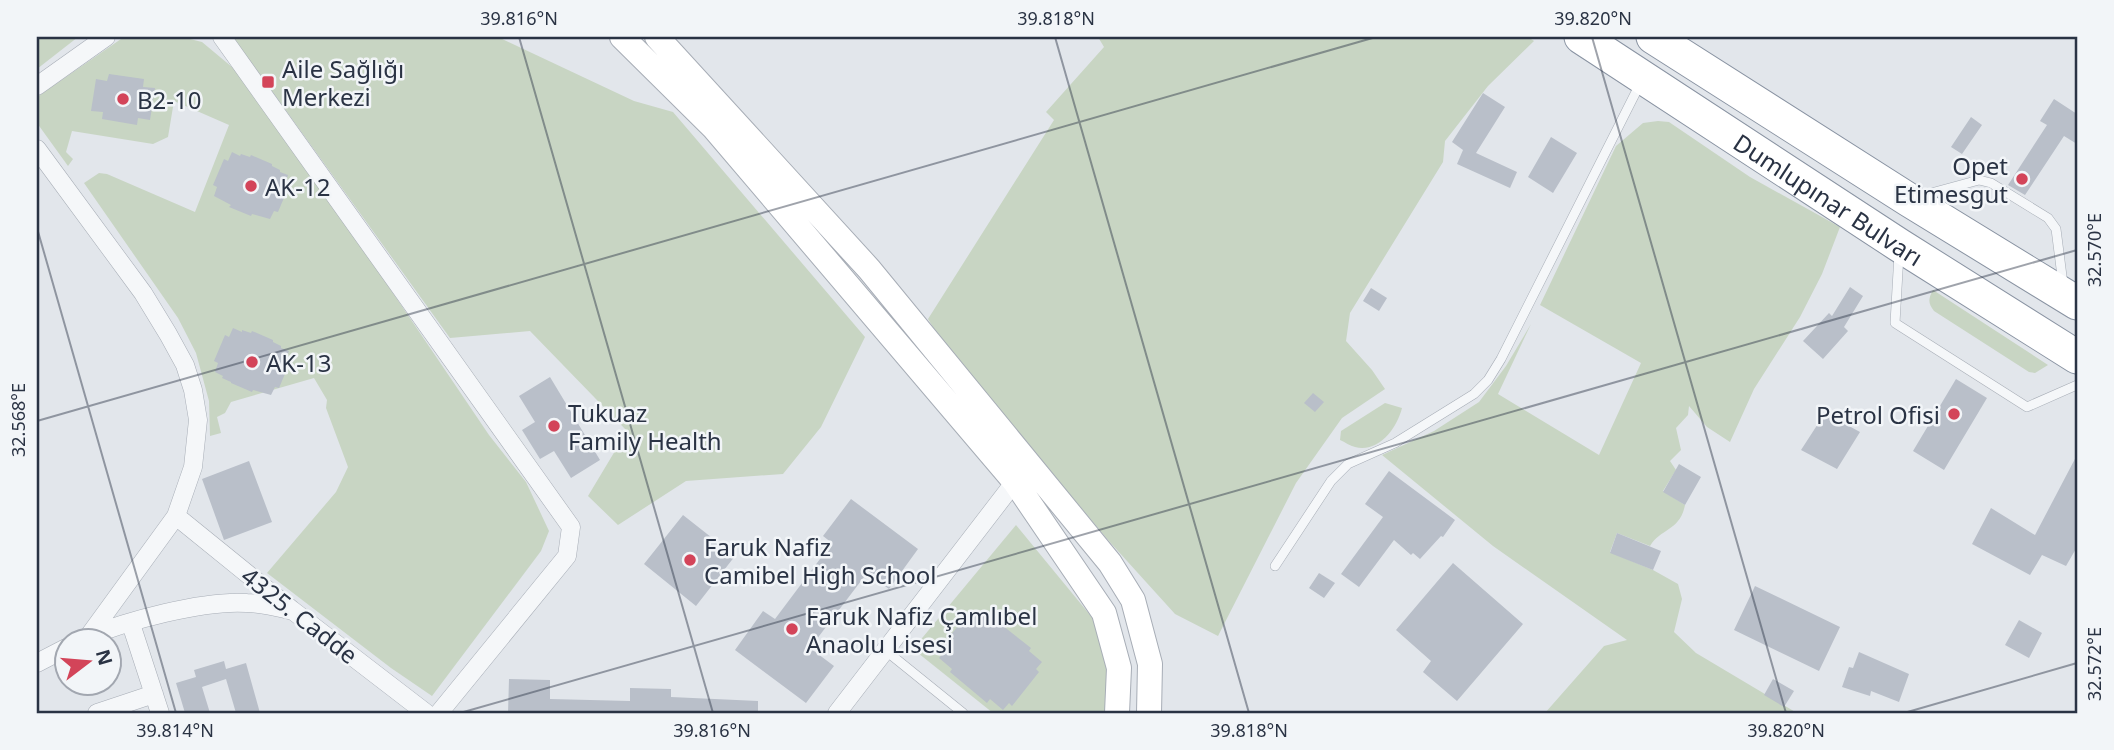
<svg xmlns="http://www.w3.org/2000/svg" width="2114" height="750" font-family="'Noto Sans',sans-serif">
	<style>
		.green { fill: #c8d5c3 }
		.building { fill: #b9bfc9 }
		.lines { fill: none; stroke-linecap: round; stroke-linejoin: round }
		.lane-casing { stroke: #a7adb6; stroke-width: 10 }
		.street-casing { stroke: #a7adb6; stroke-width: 19 }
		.secondary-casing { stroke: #a7adb6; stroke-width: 26 }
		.highway-casing { stroke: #8993a2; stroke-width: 35 }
		.lane { stroke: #f5f7f9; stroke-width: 9 }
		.street { stroke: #f5f7f9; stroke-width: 18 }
		.secondary { stroke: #fff; stroke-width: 24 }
		.highway { stroke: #fff; stroke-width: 33 }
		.ticks { fill: none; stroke: #2a3344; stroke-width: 2; stroke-opacity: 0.45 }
		.poi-dot { fill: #d34459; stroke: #f2f5f8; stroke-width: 2.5 }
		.labels { text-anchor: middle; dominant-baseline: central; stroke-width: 5; stroke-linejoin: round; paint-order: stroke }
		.poi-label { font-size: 24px; fill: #2a3344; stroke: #f2f5f8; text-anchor: start }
		.street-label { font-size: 24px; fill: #2a3344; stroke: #f2f5f8 }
		.neatline { fill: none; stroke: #2a3344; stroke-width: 2.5 }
		.ticks-label { font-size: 18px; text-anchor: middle; fill: #2a3344 }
	</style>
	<rect width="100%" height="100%" fill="#e2e6eb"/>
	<path class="green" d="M37 37H78L37 69Z
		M130 37H182L202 42 238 72 372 262 489 435 526 482 549 531 541 551 432 696 391 668 267 573 336 492 348 467 326 408 327 400 314 378 231 402 225 413 217 417 221 433 210 436 209 401 196 353 178 318 84 183 99 173 107 174 195 212 229 125 174 101 168 137 153 144 72 131 66 152 73 159 68 166 37 123V97L121 39Z
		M233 37H498L634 101 673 112 865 337 821 427 783 474 686 481 618 525 588 496 627 431 530 331 450 338Z
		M1098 37H1528L1534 41 1488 86 1445 141 1443 162 1350 313 1346 341 1372 370 1385 389 1342 418 1296 483 1218 636 1175 614 1108 540 942 342 928 319 1054 120 1046 112 1104 47Z
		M1658 121 1669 122 1750 177 1840 227 1822 274 1800 317 1754 389 1730 442 1707 427 1689 406 1688 415 1676 428 1681 450 1670 461 1676 470 1663 491 1685 505C1680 531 1661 528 1650 546L1617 533 1610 552 1653 570 1678 584 1682 599 1674 632 1696 653 1797 713H1545L1604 646 1627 640 1493 546 1382 455 1434 431 1479 402 1506 366 1531 324 1498 394 1599 455 1641 363 1540 305 1616 146 1643 123Z
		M1933 290 2048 365 2035 373 2029 372 1934 311C1928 303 1928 299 1933 290Z
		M1385 403 1402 408C1397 428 1379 453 1355 447 1350 446 1345 442 1340 440L1341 431Z
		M1016 525 1095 621 1108 667 1109 713H993L913 649Z"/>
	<path class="building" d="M109 74 144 79 143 87 155 88 150 120 138 118 137 125 102 119 103 112 91 111 96 79 107 81Z
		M1483 93 1505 107 1476 153 1517 172 1510 188 1457 164 1463 150 1452 142Z
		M2054 99 2077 114V144L2064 136 2025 195 2008 185 2047 125 2040 121Z
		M1971 117 1982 125 1962 154 1951 147Z
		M1551 137 1577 153 1553 193 1528 177Z
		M232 152 240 156 241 154 250 157 251 155 272 164V166L280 170V172L288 175 285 184 289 186 278 212 274 211 270 219 252 214 251 216 229 207 231 205 214 196 217 187 213 185 224 159 228 161Z
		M1850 287 1863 296 1844 327 1848 331 1823 359 1803 341 1829 313 1832 316Z
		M1371 288 1387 298 1379 311 1363 301Z
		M233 328 242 332V330L251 333 252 331 273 340V342L281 346V348L289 351 286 360 290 362 279 388 275 387 271 395 253 390 252 392 231 383V382L222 378 223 376 215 372 218 363 214 361 225 335 229 337Z
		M550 377 600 460 571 478 554 451 540 459 522 430 535 422 519 396Z
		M1956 379 1987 398 1944 470 1913 451Z
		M1313 393 1324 402 1315 412 1304 403Z
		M1825 413 1860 432 1837 469 1801 450Z
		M2077 455V547L2066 566 2042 555 2030 575 1972 544 1991 508 2035 535Z
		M249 461 272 522 224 540 202 479Z
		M1679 464 1701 477 1685 505 1663 492Z
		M1389 471 1455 520 1443 537 1441 536 1420 559 1413 553 1411 555 1394 540 1359 587 1341 574 1383 517 1365 504Z
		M851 499 918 549 889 589 867 573 810 648 834 666 806 703 735 650 763 611 775 619 832 543 823 536Z
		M683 515 735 556 696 606 644 564Z
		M1617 533 1661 551 1653 570 1610 553Z
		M1453 563 1523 624 1457 701 1423 672 1431 661 1396 630Z
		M1319 573 1335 583 1324 598 1309 588Z
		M1755 586 1840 627 1819 671 1734 630Z
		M978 610 991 621 993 618 1031 648 1029 651 1042 662 1036 669 1039 672 1012 706 1009 703 1003 710 990 699 987 703 950 672 952 669 939 658 945 651 940 648 968 614 972 618Z
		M2019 620 2042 633 2029 658 2005 645Z
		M1859 652 1909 674 1899 702 1871 691 1870 696 1842 687 1849 667 1853 668Z
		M224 661 226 669 246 663 260 713H236L226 679 202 687 210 713H185L176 683 196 677 194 670Z
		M509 679 550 680V699L630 701V688L671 689V697L758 701V713H508Z
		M1773 679 1794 691 1784 707 1764 695Z"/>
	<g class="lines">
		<defs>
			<path id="lane" d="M1920 196 1979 180 1991 183 2048 218 2056 229 2063 284
				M1899 254 1895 323 2027 407 2077 385
				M1275 566 1331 481 1348 464 1395 443 1474 394 1488 380 1501 359 1641 82
				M885 650 963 713"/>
			<path id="street" d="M222 37 571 527 567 556 439 713
				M37 86 106 37
				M37 149 143 293 168 334 185 365 193 390 198 420 193 467 176 516 88 637
				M176 516 292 610 426 713
				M131 624 160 713
				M85 638C126 621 203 600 247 603 261 603 276 607 289 610
				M37 663 66 648
				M97 713 154 694
				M837 713 1020 475"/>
			<path id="secondary" d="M622 37 714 128 1015 482 1104 613 1119 668 1117 713
				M657 37 869 269 1110 563 1133 600 1150 664 1149 713"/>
			<g id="highway">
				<path id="s1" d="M1581 37 1899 245 2077 357"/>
				<path d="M1653 37 1909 200 2077 303"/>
			</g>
		</defs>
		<use href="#lane" class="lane-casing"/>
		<use href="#street" class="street-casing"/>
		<use href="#secondary" class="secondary-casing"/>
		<use href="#highway" class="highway-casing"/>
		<use href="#lane" class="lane"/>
		<use href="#street" class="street"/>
		<use href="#secondary" class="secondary"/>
		<use href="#highway" class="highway"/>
	</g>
	<path class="ticks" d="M519 37 713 713M1055 37 1249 713M1592 37 1786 713M37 228 176 713M37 421 1376 37M460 713 2077 250M1904 713 2077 663"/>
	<g class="poi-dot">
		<rect x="261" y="75" width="14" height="14" rx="3.5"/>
		<circle cx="123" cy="99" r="7"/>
		<circle cx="2022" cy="179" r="7"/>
		<circle cx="251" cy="186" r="7"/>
		<circle cx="252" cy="362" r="7"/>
		<circle cx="1954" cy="414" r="7"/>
		<circle cx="554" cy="426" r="7"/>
		<circle cx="690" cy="560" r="7"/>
		<circle cx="792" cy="629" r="7"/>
	</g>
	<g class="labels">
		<g class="poi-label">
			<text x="282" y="68">Aile Sağlığı<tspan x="282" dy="28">Merkezi</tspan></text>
			<text x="137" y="99">B2-10</text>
			<text x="2008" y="165" text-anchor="end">Opet<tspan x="2008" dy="28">Etimesgut</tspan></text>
			<text x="265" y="186">AK-12</text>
			<text x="266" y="362">AK-13</text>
			<text x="568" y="412">Tukuaz<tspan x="568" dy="28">Family Health</tspan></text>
			<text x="1940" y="414" text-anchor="end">Petrol Ofisi</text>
			<text x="704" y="546">Faruk Nafiz<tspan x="704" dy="28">Camibel High School</tspan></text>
			<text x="806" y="615">Faruk Nafiz Çamlıbel<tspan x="806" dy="28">Anaolu Lisesi</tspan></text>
		</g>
		<g class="street-label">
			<text stroke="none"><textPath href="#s1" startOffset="296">Dumlupınar Bulvarı</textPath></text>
			<text transform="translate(300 615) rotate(38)">4325. Cadde</text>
		</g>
	</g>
	<rect width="2114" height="750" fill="none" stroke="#f2f5f8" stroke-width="77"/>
	<g transform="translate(88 662) rotate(74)"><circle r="33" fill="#f2f5f8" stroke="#a2a7b0" stroke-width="2"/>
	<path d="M0-5L12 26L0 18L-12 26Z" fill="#d34459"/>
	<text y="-10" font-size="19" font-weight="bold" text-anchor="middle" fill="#2a3344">N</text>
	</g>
	<rect x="38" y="38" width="2038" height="674" class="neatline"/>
	<g class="ticks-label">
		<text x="519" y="25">39.816°N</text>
		<text x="1056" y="25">39.818°N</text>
		<text x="1593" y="25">39.820°N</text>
		<text transform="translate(2095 250) rotate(-90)" y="6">32.570°E</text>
		<text transform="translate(19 420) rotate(-90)" y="6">32.568°E</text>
		<text transform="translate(2095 664) rotate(-90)" y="6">32.572°E</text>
		<text x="175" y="737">39.814°N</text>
		<text x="712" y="737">39.816°N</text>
		<text x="1249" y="737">39.818°N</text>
		<text x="1786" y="737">39.820°N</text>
	</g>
</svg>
